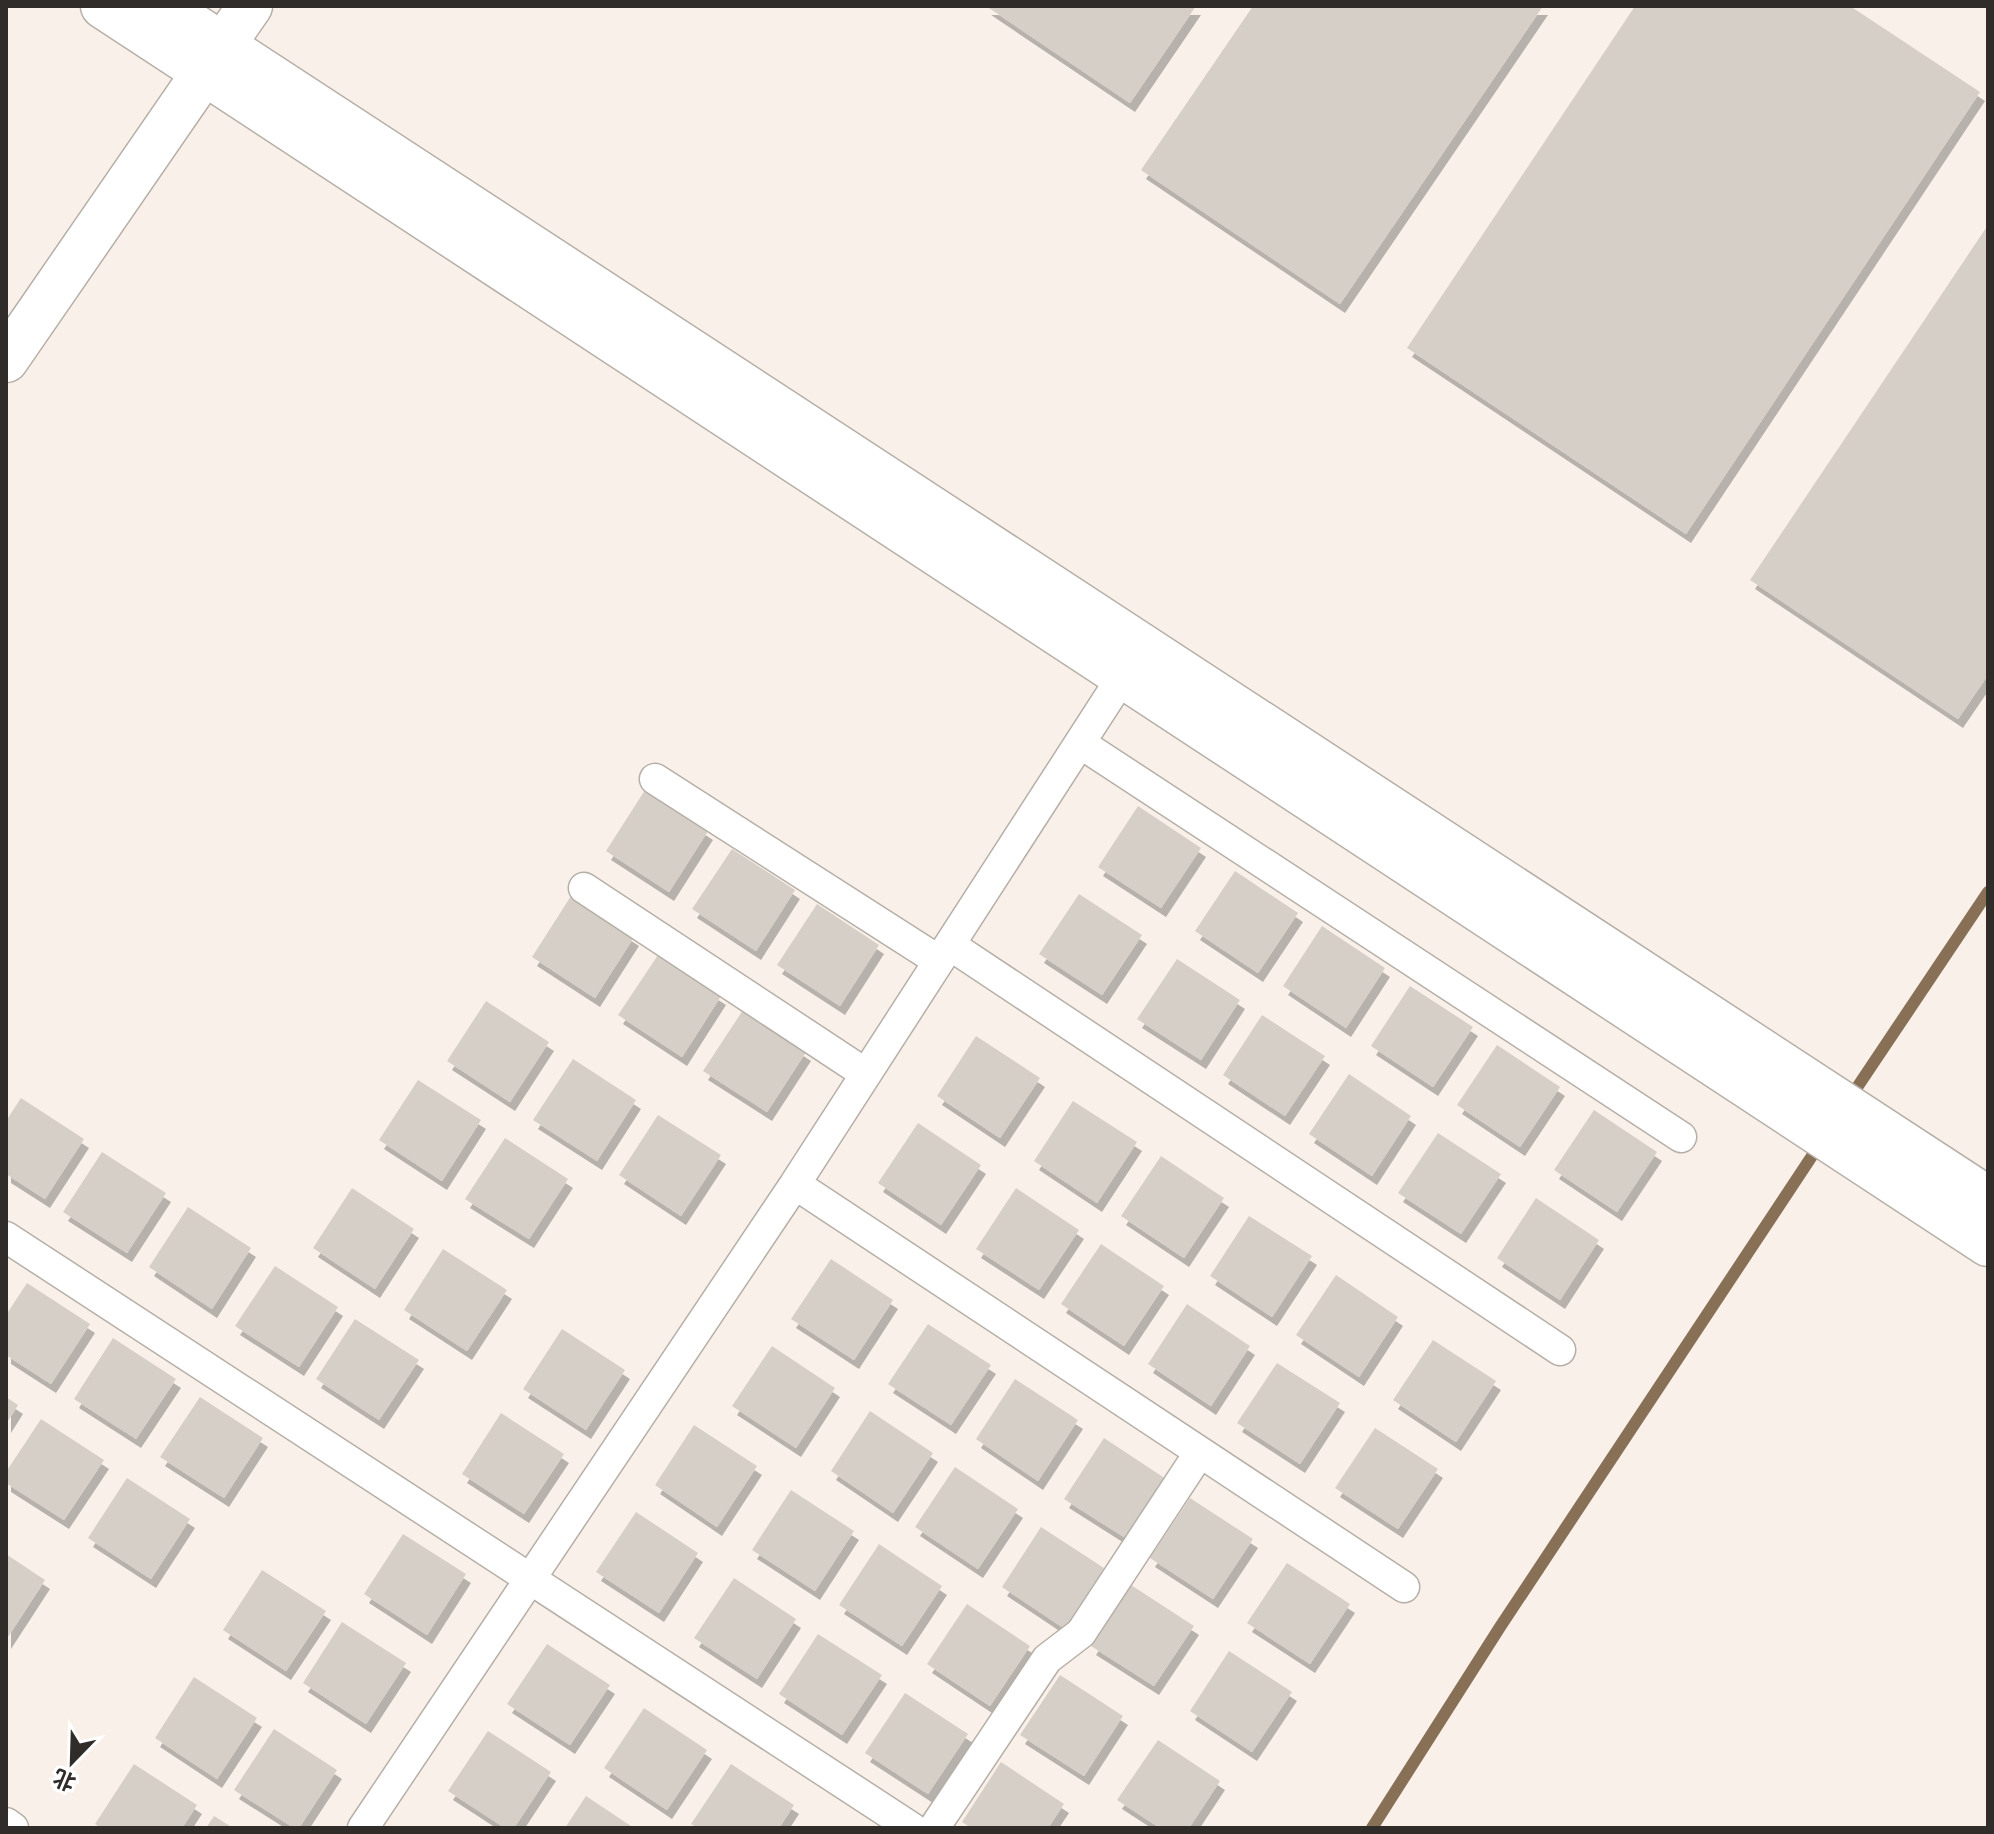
<svg xmlns="http://www.w3.org/2000/svg" width="1994" height="1834" font-family="'Fira Sans Condensed','Noto Sans SC',sans-serif">
	<style>
		.lines { fill: none; stroke-linecap: round; stroke-linejoin: round }
		.stream { stroke: #887056; stroke-width: 12 }
		.building { fill: #d6cfc7; filter: url(#shadow) }
		.street-casing { stroke: #b6afa8; stroke-width: 33 }
		.secondary-casing { stroke: #b6afa8; stroke-width: 47 }
		.street { stroke: #fff; stroke-width: 30 }
		.secondary { stroke: #fff; stroke-width: 44 }
	</style>
	<defs>
		<filter id="shadow"><feDropShadow dx="5" dy="9" stdDeviation="0" flood-color="#0004"/></filter>
	</defs>
	<rect width="100%" height="100%" fill="#f9f1e9"/>
	<g class="lines">
		<path class="stream" d="M1858 1086 1988 892
			M1372 1828 1500 1627 1812 1156"/>
	</g>
	<path class="building" d="M986 6H1196L1130 103Z
		M1253 6H1543L1340 304 1141 170Z
		M1635 6H1850L1980 92 1686 534 1407 348Z
		M1988 225V675L1958 719 1750 580Z
		M645 790 708 831 669 892 606 851Z
		M1138 806 1201 848 1161 908 1098 867Z
		M732 849 795 890 756 951 692 909Z
		M1235 871 1298 913 1258 973 1195 931Z
		M1079 894 1142 935 1102 995 1039 954Z
		M571 896 634 937 595 998 532 957Z
		M817 904 879 945 840 1006 777 965Z
		M1322 926 1385 968 1346 1028 1283 986Z
		M658 955 721 996 682 1057 618 1015Z
		M1177 959 1240 1000 1201 1060 1137 1019Z
		M1410 986 1473 1027 1433 1087 1371 1046Z
		M486 1001 549 1042 510 1102 447 1061Z
		M743 1010 806 1052 767 1112 703 1071Z
		M1262 1015 1325 1056 1285 1116 1223 1075Z
		M976 1036 1040 1078 1000 1138 937 1096Z
		M1497 1045 1560 1087 1520 1147 1457 1105Z
		M573 1059 636 1100 597 1161 533 1120Z
		M1349 1074 1411 1116 1372 1176 1309 1134Z
		M418 1080 481 1120 442 1181 379 1140Z
		M21 1098 84 1139 45 1199 6 1174V1121Z
		M1073 1101 1137 1142 1097 1203 1034 1161Z
		M1594 1110 1657 1152 1617 1212 1554 1170Z
		M658 1115 721 1155 681 1216 619 1175Z
		M918 1123 981 1165 941 1225 878 1183Z
		M1438 1133 1501 1174 1461 1234 1398 1193Z
		M505 1138 568 1179 529 1239 465 1199Z
		M102 1152 166 1193 127 1253 63 1212Z
		M1161 1156 1224 1198 1184 1258 1121 1216Z
		M352 1188 414 1229 375 1289 313 1248Z
		M1016 1188 1079 1230 1039 1290 976 1249Z
		M1536 1198 1599 1240 1560 1300 1497 1258Z
		M188 1207 251 1248 212 1309 149 1267Z
		M1249 1216 1312 1256 1272 1317 1210 1276Z
		M1101 1244 1164 1286 1124 1346 1061 1304Z
		M443 1249 507 1290 467 1351 404 1310Z
		M831 1259 893 1300 854 1360 791 1319Z
		M275 1266 338 1307 299 1367 235 1326Z
		M1336 1275 1398 1317 1359 1377 1296 1335Z
		M27 1283 90 1324 51 1384 6 1355V1315Z
		M1187 1304 1250 1346 1211 1406 1148 1364Z
		M355 1319 419 1360 379 1420 316 1379Z
		M928 1324 991 1365 951 1425 888 1384Z
		M562 1329 625 1370 586 1430 523 1389Z
		M113 1338 176 1379 136 1439 74 1399Z
		M1433 1340 1496 1381 1456 1442 1393 1400Z
		M772 1346 835 1388 796 1448 732 1406Z
		M1277 1363 1340 1403 1300 1464 1237 1423Z
		M1015 1379 1078 1420 1038 1481 976 1439Z
		M6 1397 18 1405 6 1424Z
		M200 1397 263 1438 224 1498 160 1457Z
		M870 1411 933 1453 893 1513 831 1471Z
		M501 1413 564 1454 524 1514 462 1474Z
		M41 1419 104 1460 64 1520 6 1483V1472Z
		M694 1425 757 1466 717 1527 655 1485Z
		M1375 1428 1438 1469 1398 1529 1335 1488Z
		M1104 1438 1166 1479 1127 1539 1064 1499Z
		M955 1467 1018 1509 978 1569 915 1527Z
		M127 1478 190 1519 151 1579 88 1538Z
		M791 1490 854 1531 815 1591 752 1550Z
		M1190 1498 1253 1539 1213 1599 1150 1558Z
		M636 1512 698 1553 659 1613 596 1572Z
		M1041 1527 1104 1568 1065 1629 1002 1587Z
		M403 1534 466 1574 427 1635 364 1594Z
		M879 1544 942 1586 902 1646 839 1605Z
		M6 1554 45 1580 6 1640Z
		M1287 1563 1350 1604 1310 1664 1247 1623Z
		M262 1570 326 1611 286 1671 223 1630Z
		M734 1578 796 1619 757 1679 694 1638Z
		M1131 1585 1194 1626 1154 1686 1091 1646Z
		M967 1604 1030 1646 990 1706 927 1664Z
		M342 1622 406 1663 366 1724 303 1683Z
		M818 1634 882 1675 842 1735 779 1694Z
		M547 1644 610 1685 570 1745 507 1704Z
		M1229 1651 1292 1692 1252 1752 1190 1711Z
		M1060 1675 1123 1716 1084 1776 1020 1735Z
		M194 1677 257 1718 217 1779 155 1738Z
		M905 1693 968 1734 928 1794 865 1753Z
		M644 1708 707 1750 667 1810 604 1768Z
		M274 1729 337 1770 299 1828H294L234 1790Z
		M488 1731 551 1772 514 1828H505L448 1791Z
		M1158 1740 1220 1781 1189 1828H1160L1117 1800Z
		M1001 1762 1064 1804 1048 1828H971L962 1822Z
		M134 1764 197 1805 182 1828H101L95 1824Z
		M731 1764 794 1805 779 1828H698L691 1824Z
		M586 1796 634 1828H565Z
		M214 1816 233 1828H206Z"/>
	<g class="lines">
		<defs>
			<path id="street" d="M1123 676 795 1184 1404 1587
				M1080 743 1681 1137
				M655 779 939 961
				M584 888 866 1074
				M950 945 1560 1350
				M6 1237 912 1828
				M6 1823 13 1828
				M363 1828 795 1184
				M934 1828 1047 1659 1081 1633 1200 1452"/>
			<path id="secondary" d="M103 6 1988 1244
				M163 6 1988 1199
				M6 360 250 6"/>
		</defs>
		<use href="#street" class="street-casing"/>
		<use href="#secondary" class="secondary-casing"/>
		<use href="#street" class="street"/>
		<use href="#secondary" class="secondary"/>
	</g>
	<rect width="1994" height="1834" fill="none" stroke="#2f2c29" stroke-width="16"/>
	<g transform="translate(72 1762) rotate(203)" stroke="#ffffff" stroke-width="6" paint-order="stroke">
	<path d="M0-6L14 30L0 20L-14 30Z" fill="#2f2c29"/>
	<text y="-12" font-size="22" font-weight="bold" text-anchor="middle" fill="#2f2c29">北</text>
	</g>
</svg>
